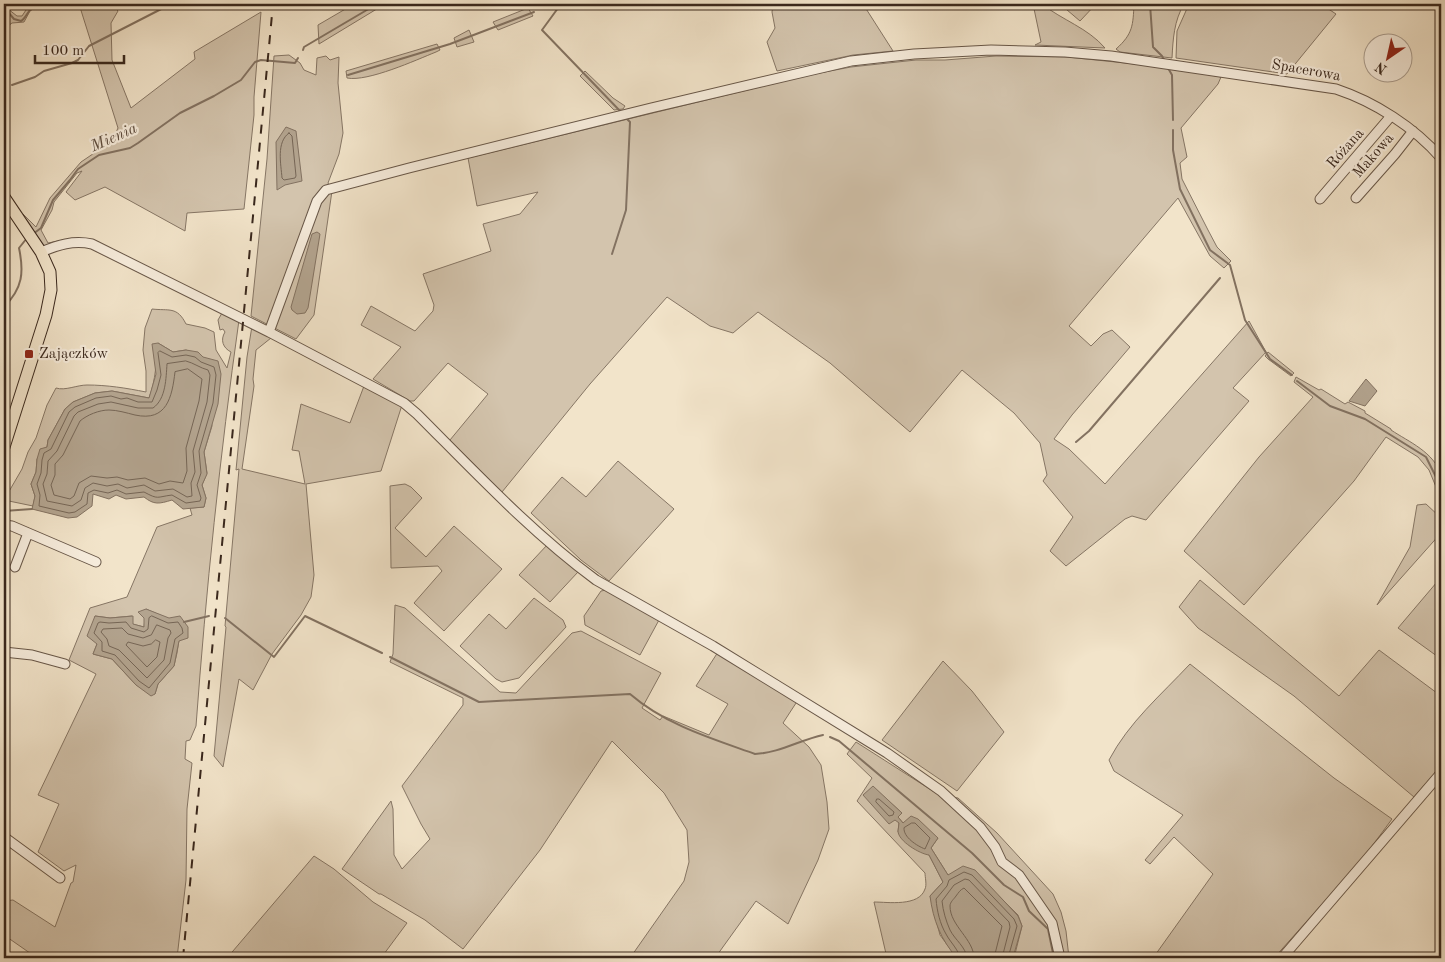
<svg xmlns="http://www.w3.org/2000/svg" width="1445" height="962" font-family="'Old Standard TT',serif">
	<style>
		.green { fill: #d3c4ad; stroke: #867665; fill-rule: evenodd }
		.water { fill: #b3a48f; stroke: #837261 }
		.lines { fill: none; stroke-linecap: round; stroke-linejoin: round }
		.shore { stroke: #766656; stroke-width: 1 }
		.stream { stroke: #837261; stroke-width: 2 }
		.minor-casing { stroke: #685748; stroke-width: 11 }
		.major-casing { stroke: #3a281d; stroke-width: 13 }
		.minor { stroke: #f7eddd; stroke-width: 9 }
		.major { stroke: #f2e4ca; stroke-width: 11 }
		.rail { stroke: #3a281d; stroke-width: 2; stroke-dasharray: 9 9; stroke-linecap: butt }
		.poi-dot { fill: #8f2418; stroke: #f7eddd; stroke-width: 2 }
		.labels { text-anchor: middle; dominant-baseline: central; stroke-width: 4.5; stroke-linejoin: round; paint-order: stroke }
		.street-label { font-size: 15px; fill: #3a281d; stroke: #f7eddd }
		.poi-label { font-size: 15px; fill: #3a281d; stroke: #f7eddd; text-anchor: start }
		.water-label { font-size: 16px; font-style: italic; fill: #5e4d3f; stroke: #f7eddd }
	</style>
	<rect width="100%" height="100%" fill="#f2e4ca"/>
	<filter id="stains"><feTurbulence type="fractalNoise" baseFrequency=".004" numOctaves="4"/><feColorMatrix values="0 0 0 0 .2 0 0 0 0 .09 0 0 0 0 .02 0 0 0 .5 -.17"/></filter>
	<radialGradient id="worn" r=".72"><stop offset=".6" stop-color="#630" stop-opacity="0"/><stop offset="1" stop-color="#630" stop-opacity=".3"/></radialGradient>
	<path class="green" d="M30 4H41L30 11 24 22 12 23 4 29V9H8L17 16H22Z
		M79 4H112L118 11 111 23 112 60 131 108 195 59 194 52 261 12 254 97V115L244 209 187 213 185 231 105 187 75 200 66 192 82 171 77 173 54 202 52 210 41 230 48 243 63 240 64 243 41 247 20 217 23 214 36 227 50 198 81 162 112 141 118 128Z
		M354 4H385L319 44 318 25Z
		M773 4H863L893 51 853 55 777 71 767 42 775 28 772 12Z
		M1033 4H1042C1062 20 1088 28 1105 48L1035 45 1041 42Z
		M1060 4H1096L1080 21Z
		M1134 4H1184C1174 21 1173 39 1172 58L1120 52 1116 49C1133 34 1133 25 1134 4Z
		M1189 4H1321L1336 14 1287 74 1176 58 1177 31Z
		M528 8 533 16 498 30 493 22Z
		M469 30 474 42 457 47 454 38Z
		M437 44 440 50 436 52C416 60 368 82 347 78L346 71Z
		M289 55 300 63 304 70 316 75 317 58 326 56 330 60 339 57 338 83 343 133 339 154 328 183 332 191 314 315 296 339 251 316 267 159 274 56Z
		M996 56 1067 57 1174 68 1221 77 1218 84 1181 128 1187 157 1180 163 1182 179 1208 230 1217 247 1231 261 1224 268 1210 256 1178 198 1069 326 1091 346 1103 334 1112 330 1130 347 1072 415 1054 439 1069 449 1105 484 1249 321 1266 352 1233 388 1249 401 1146 520 1132 516 1125 519 1066 566 1050 551 1073 517 1043 481 1047 475 1040 443 1014 413 962 370 910 432 830 363 758 312 733 333 710 326 667 297 590 384 502 492 450 440 488 394 448 363 414 401H410L373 379 401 347 361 325 371 306 415 331 433 311 434 305 423 274 491 251 483 224 520 214 538 192 477 206 468 158 809 75 851 67 916 60H945Z
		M585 71 613 98 625 106 623 109 614 110 580 76Z
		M152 309C169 311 177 306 186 324L205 328 214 332 216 350 227 368 231 352C223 348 220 340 225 332L223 329 220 330 218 320 222 313 239 320C220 455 206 590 196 726L190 740 186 741 185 759 192 763 187 809 186 880 177 958H37L4 935V901L13 900 55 927 71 883 73 882 76 865 64 871 38 852 59 804 38 795 96 674 69 660 90 608 127 597 157 527 192 515 190 508 204 507 206 498 202 485 207 473 204 452 212 426 203 357 186 350 173 352 158 343C156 363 156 379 149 398L112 391 95 393 73 402 65 409 48 440 47 447 37 459 36 472 31 484 35 496 33 506 4 500 22 469 28 452 36 438 47 405 56 388C65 391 77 385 87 385 107 385 126 388 146 392V371L143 350 145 328ZM146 609 169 619 179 640 177 653 174 666 158 684 155 694 136 685 112 659 93 654 97 644 95 616 110 618 132 616V624L144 627Z
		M252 326 270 336 271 338 256 350 253 379 254 386 242 469 305 484 299 451 292 450 301 404 350 423 364 386 402 405 381 471 306 484 314 575 311 597 301 615 272 654 253 690 239 679 223 767 214 756 226 627 225 626 239 469 236 470 247 357Z
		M1268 352 1294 373 1291 376 1268 359 1265 356Z
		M1296 377 1319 390 1321 389 1345 404 1348 402 1365 411V413L1391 429V430C1409 442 1434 452 1441 475 1443 482 1441 491 1441 499L1429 470 1418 457 1386 437 1354 481 1244 605 1184 551 1259 457 1313 397 1294 382Z
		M618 461 674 509 609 581 581 560 531 513 562 477 586 497Z
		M405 484 411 487 422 498 395 528 426 557 454 526 502 569 444 631 414 603 442 571 438 566 391 568 390 486Z
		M1426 504 1440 517 1441 533 1377 605 1410 547 1417 505Z
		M548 544 578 572 550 602 519 575Z
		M1200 580 1339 696 1379 650 1441 696V766L1414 797 1294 696 1198 628 1179 607Z
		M1437 582 1441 586V659L1398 628Z
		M606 590 659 620 640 655 585 625 584 616 601 591Z
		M534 598 563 620 566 627 519 678 502 682 496 679 460 646 489 614 506 629Z
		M395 605 405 608 500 692 516 693 572 633 581 631 661 673 642 708 660 720 663 716 709 735 728 704 696 686 718 652 798 700 783 723 809 747 821 765 827 802 829 829 818 860 788 924 756 901 715 958H630L684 881 689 862 687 830 664 793 612 741 540 850 463 949 425 920 381 894H379L342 869 391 801 393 809 394 855 402 869 430 839 421 824 402 786 463 705V698L390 662 393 654Z
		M943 661 972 691 1004 732 957 791 882 740Z
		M1190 664 1334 778 1392 819 1364 857 1274 958H1153L1213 874 1174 837 1150 864 1145 860 1183 815 1114 771 1109 760C1129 722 1161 695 1190 664Z
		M856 742 939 795 958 798 997 833 1053 894 1061 912 1066 931 1069 958H1012L1015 954 1022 926 1018 915 999 896 948 875 931 848 938 838 903 823 898 817 902 813 873 787 899 823 898 832 929 855 943 882 930 896 940 935 957 958H887L874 902C888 902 919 907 925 889 927 885 925 877 925 873L857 801 872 778 847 754Z
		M314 856 334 869 373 902 407 923 381 958H227Z"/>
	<path class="water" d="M286 127 296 131 302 181 285 185 277 190 276 142Z
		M317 232 320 234 308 308 305 313 297 314 292 310 291 307 312 234Z
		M158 343 173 352 186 350 198 352 203 357 218 361 221 374 218 404 204 452 207 474 202 485 206 498 204 507 183 509 172 500C159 504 154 505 144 497L126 499 116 495 109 499 93 494 92 506 77 517 68 518 32 509 35 496 31 484 36 472 37 459 40 449 47 447 48 440 65 409 73 402 95 393 112 391 149 398 156 374 152 344Z
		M1366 379 1377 391 1365 406 1349 401Z
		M146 609 169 618 180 616 188 627V638L179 641 174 666 158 684 155 694 151 696 136 685 112 659 93 654 97 644 87 636 95 616 110 618 133 616V624L144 627V618L138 612Z
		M873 786 902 813 898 817 903 823 911 816 918 819 938 838 931 848 948 875 963 866 975 870 1018 916 1022 926 1014 954 1012 958H957C941 940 933 920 930 896L943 882 929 855C920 854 898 841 898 831 898 828 899 826 899 823L895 820 889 824 863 795Z"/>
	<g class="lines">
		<path class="shore" d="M289 133 292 136 296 176 295 178 284 180 282 178C281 164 276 142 289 133Z
			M160 351 172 357 186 355 195 357 201 362 214 367 216 375 213 403 199 451 201 473 197 485 201 498 200 501 186 503 172 495C156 497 159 500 144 492L126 494 117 490 108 493 94 490 88 493 87 504 75 512 69 513 39 506 40 495 37 484 41 473 42 460 44 453 51 449 69 412 75 407 96 398 111 396 121 399 127 398 138 402H152L157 390 161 375 158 353Z
			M186 361C194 363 200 368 208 370L210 375 207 402 193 451 195 472 191 483 192 496 187 497 173 489 155 491 144 485 127 488 118 484 107 486 93 483 85 488 81 500 72 506 47 501 43 484 47 474 48 461 57 451 74 416 78 412 98 404 111 402 138 408H153C166 399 166 378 167 364Z
			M188 369 202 379 199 401 186 448 187 471 183 483 170 481 159 484 145 478 128 480 117 477 107 478 91 476 79 483 74 496 70 499 54 495 51 485 55 475V464L63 455 80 421C87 415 99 410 109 410 117 410 127 413 135 415 167 422 172 397 175 372Z
			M152 616 168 623 178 622 182 628 183 633 175 639 170 663 149 688 139 681 115 655 102 651V642L94 633 98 623 100 622 109 623 126 622 131 628 144 632 148 629 149 618Z
			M157 625 170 630 171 633 168 638 164 660 147 678 119 650 109 646 107 639 101 632 103 629 122 628 128 634 143 638 151 635Z
			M156 640 160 642 157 657 147 667 126 645 128 642 143 646 151 644Z
			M877 799H879L894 812 893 815 889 816 876 802Z
			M912 823H915L930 838 925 849C917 846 903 837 904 828Z
			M960 958C959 950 950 942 946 934 940 924 937 911 936 899L947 886 949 880 964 872 972 875 1014 919 1017 926 1008 958
			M967 958C966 947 955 940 950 930 946 921 943 911 942 901L954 885 965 879 969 880 1009 922 1010 927 1002 958
			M974 958C974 939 950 926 950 906 950 902 954 899 956 896 959 892 960 890 964 888L1002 926 994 958"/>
		<path class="stream" d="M561 4 542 30 621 112
			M1150 4 1153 47 1162 56 1165 62
			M4 13 8 12 14 19 21 21C26 19 28 9 36 4
			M303 50 304 47 377 4
			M1168 68 1172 75 1173 120
			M348 75 450 44 534 12
			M12 85 35 77 44 71 72 63 78 60 89 46 171 4
			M1173 130V150L1180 189 1210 250 1230 265 1245 320 1270 359 1292 375
			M33 234 41 228 53 200 70 180 78 169 99 155 130 148 138 143 180 113 214 96 241 80 255 62 261 60 295 63 298 58
			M612 254 626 210 630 122 626 118
			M4 307C23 288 24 272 19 248L27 238
			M1297 381 1330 406 1365 419 1426 457 1441 487
			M1076 442 1089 431 1220 278
			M4 511 32 509
			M225 618 274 657 305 616 382 653
			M184 622 209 616
			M390 657 479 702 630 694C666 725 710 738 755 754 779 753 800 740 823 735
			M830 737 839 741 972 853 1004 885 1023 897 1029 911 1048 929 1054 958"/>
		<defs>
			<path id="minor" d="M1356 198 1395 154 1413 131
				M1320 199 1391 116
				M41 252C58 245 73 240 92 244L269 332 317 201 326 190 409 168 651 108 851 61 914 54 991 50 1065 52 1111 56 1336 89C1375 102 1414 127 1441 158
				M269 332 404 403 417 414C475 472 531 532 596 580L713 646 887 753 941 791 980 827 995 847 1002 862 1019 875 1052 923 1060 958
				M4 525 12 526 96 562
				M15 567 28 533
				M4 652 32 655 65 664
				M4 837 60 878
				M1282 958 1441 773"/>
			<path id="major" d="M4 197 41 252 50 272 51 290 46 315 4 447"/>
		</defs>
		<use href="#minor" class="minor-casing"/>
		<use href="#major" class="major-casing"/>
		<use href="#minor" class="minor"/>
		<use href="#major" class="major"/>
		<path class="rail" d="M183 958 273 4"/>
	</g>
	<rect class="poi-dot" x="24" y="349" width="10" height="10" rx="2.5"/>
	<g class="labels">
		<g class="street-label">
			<text transform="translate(1306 71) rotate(10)">Spacerowa</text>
			<text transform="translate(1346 149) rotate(-49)">Różana</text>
			<text transform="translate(1374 156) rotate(-49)">Makowa</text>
		</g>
		<g class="poi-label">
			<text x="39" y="354">Zajączków</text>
		</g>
		<g class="water-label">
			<text transform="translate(114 138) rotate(-24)">Mienia</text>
		</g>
	</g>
	<rect width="1445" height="962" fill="none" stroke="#f2e4ca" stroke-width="20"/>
	<rect x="5" y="5" width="1435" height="952" fill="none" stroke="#3a281d" stroke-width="2.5"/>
	<rect x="10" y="10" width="1425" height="942" fill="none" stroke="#3a281d"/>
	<g transform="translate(1388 58) rotate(214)"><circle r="24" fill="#f7eddd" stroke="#ab9e90"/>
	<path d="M0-4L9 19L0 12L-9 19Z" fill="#8f2418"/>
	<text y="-8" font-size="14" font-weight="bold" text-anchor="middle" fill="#3a281d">N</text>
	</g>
	<path d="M35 55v8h89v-8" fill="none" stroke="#3a281d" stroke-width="2.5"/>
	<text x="42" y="55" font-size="15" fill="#3a281d" stroke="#f7eddd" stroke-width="4" paint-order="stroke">100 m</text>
	<rect width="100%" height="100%" filter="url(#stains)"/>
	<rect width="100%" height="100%" fill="url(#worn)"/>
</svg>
